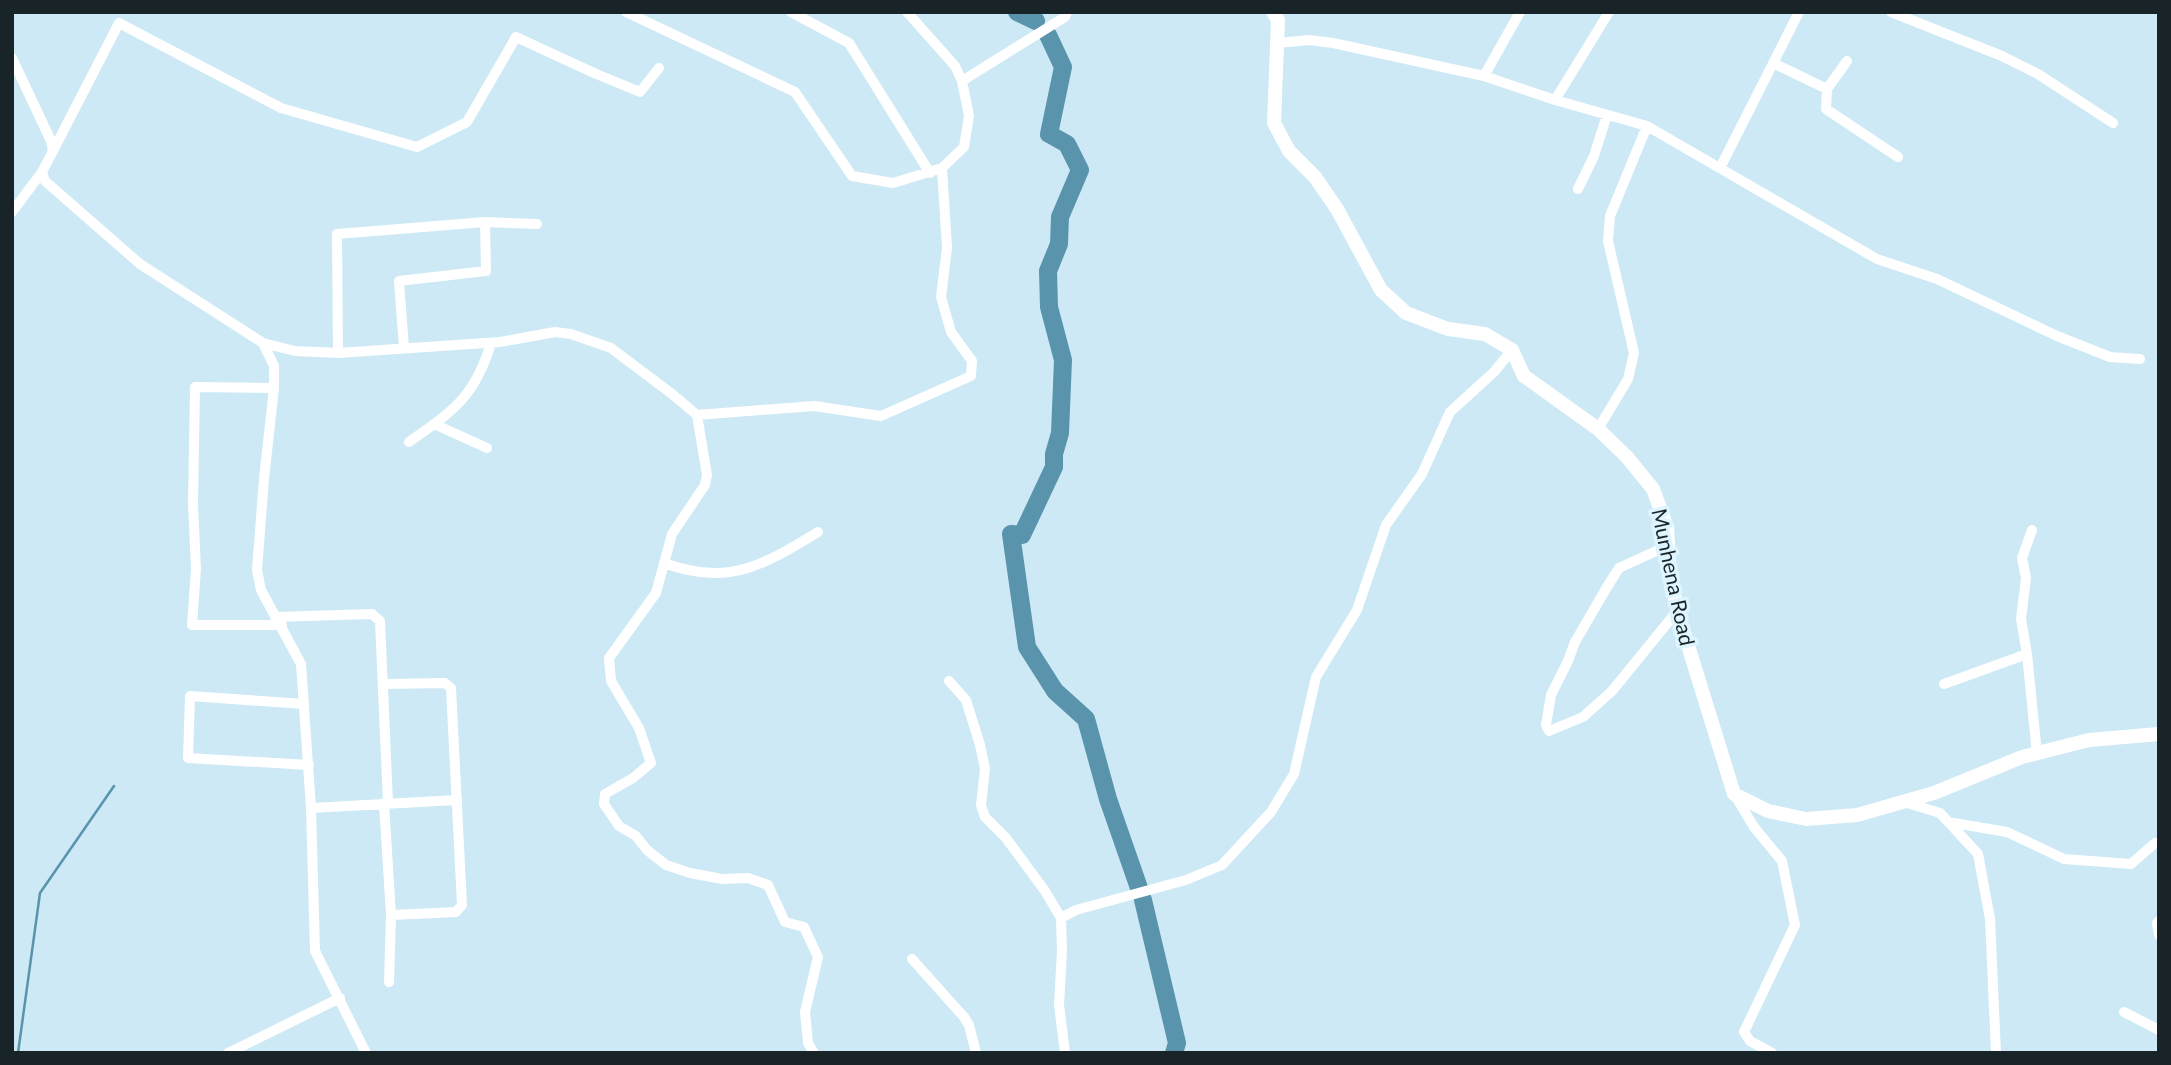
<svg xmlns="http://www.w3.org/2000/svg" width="2171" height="1065" font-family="Lato,sans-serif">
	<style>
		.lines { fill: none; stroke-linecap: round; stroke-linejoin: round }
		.stream { stroke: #5a94ac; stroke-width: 2.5 }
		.river { stroke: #5a94ac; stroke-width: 18 }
		.minor { stroke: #fff; stroke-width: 10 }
		.tertiary { stroke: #fff; stroke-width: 14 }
		.labels { text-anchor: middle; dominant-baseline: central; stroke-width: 7; stroke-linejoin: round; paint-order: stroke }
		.street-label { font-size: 21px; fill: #192428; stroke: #def5ff }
	</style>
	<rect width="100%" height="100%" fill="#cce9f5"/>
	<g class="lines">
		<path class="stream" d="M18 1053 40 893 114 786"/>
		<path class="river" d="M1017 12 1036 21
			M1048 35 1063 67 1049 134 1067 144 1080 170 1060 217 1059 244 1048 271 1049 307 1063 360 1060 433 1054 454V467L1022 535 1011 534 1027 647 1055 691 1086 719 1108 799 1139 888
			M1143 900 1177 1043 1174 1053"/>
		<path class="minor" d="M626 12 795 92 852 176 893 183 942 168 964 147 969 116 962 81 1065 17 1067 12
			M791 12 849 43 930 173
			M907 12 955 66 962 81
			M1891 12 2002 56 2038 74 2113 123
			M1278 43 1309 40 1333 43 1484 76 1555 100 1647 126 1877 259 1937 279 2057 336 2110 357 2140 359
			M12 58 51 141 53 151 42 172 45 181 140 264 263 343 295 351 338 353 500 342 555 332 571 334 611 348 672 394 697 415 814 406 881 416 971 376 972 361 951 332 941 297 947 248 942 168
			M1773 63 1827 89 1847 61
			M1484 76 1520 12
			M1827 89 1826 109 1898 157
			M1555 100 1609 12
			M53 151 119 23 281 108 417 147 467 122 516 37 594 73 640 92 659 68
			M1720 168 1799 12
			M1578 189 1594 156 1607 115
			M12 212 42 172
			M263 343 274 366V388L264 479 257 570 261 590 301 664 311 808 315 951 366 1053
			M404 348 399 281 486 271 485 222
			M338 353 337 234 485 222 537 224
			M274 388 195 387 193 504 196 569 192 625H282
			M697 415 707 475 705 485 672 534 656 593 609 658 611 681 639 728 651 763 633 778 605 794 604 804 619 826 636 836 647 850 666 865 690 873 722 879 748 878 768 885 785 922 804 927 818 957 805 1012 808 1043 814 1053
			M434 424 487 448
			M1598 429 1628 379 1634 353 1608 241 1610 216 1647 126
			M409 442C453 411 475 397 491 343
			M2032 530 2022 558 2026 578 2021 619 2027 654 2037 754
			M1667 546 1619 568 1607 587 1575 642 1568 661 1551 695 1546 725 1549 731 1583 717 1612 691 1678 610
			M664 563C728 587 764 565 818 532
			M275 617 372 614 380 621 388 803
			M949 681 966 700 980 745 985 769 981 805 985 817 1006 838 1045 891 1061 918
			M383 684 445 683 451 688 462 905 456 912 391 915
			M1944 684 2027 654
			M304 704 190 696 188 758 309 765
			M1734 794 1754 827 1782 861 1795 925 1744 1032 1750 1041 1772 1053
			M1904 802 1940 813 1978 854 1990 919 1996 1053
			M384 803 391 915 389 982
			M311 808 457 800
			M1948 822 2007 832 2064 859 2131 864 2155 843H2159
			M2159 921 2157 923 2159 935
			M912 959 964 1017 969 1025 976 1053
			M2124 1012 2159 1030
			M228 1053 340 998
			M1065 1053 1059 1005 1062 951 1061 918 1076 910 1186 880 1222 865 1271 812 1294 774 1316 677 1357 610 1386 525 1422 474 1450 412 1494 372 1512 350"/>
		<path class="tertiary" d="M1273 12 1278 20 1274 123 1289 151 1315 177 1337 209 1381 290 1406 313 1448 329 1485 334 1512 350 1524 376 1598 429 1627 457 1653 489 1667 527 1670 580 1682 626 1734 794 1768 811 1806 819 1857 815 1934 793 2022 757 2089 740 2159 734"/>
	</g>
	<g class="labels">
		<g class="street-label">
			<text transform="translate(1674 577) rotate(78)">Munhena Road</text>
		</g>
	</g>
	<rect width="2171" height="1065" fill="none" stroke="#192428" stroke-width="28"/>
</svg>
